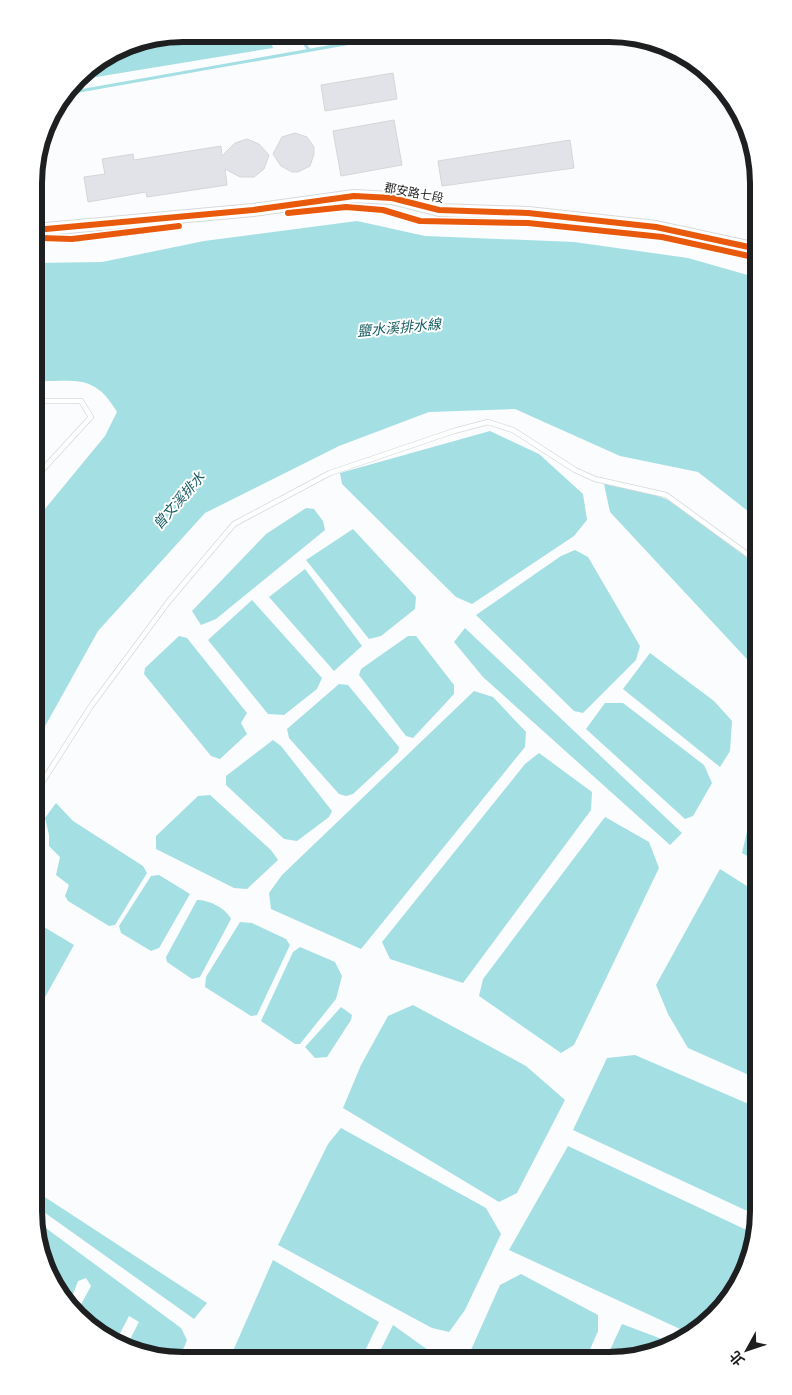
<svg xmlns="http://www.w3.org/2000/svg" width="792" height="1395" font-family="Rubik,'Noto Sans TC',sans-serif">
	<style>
		.water { fill: #a4dfe4 }
		.lines { fill: none; stroke-linecap: round; stroke-linejoin: round }
		.stream { stroke: #a4dfe4; stroke-width: 3 }
		.building { fill: #e2e2e9; stroke: #d6d6d8 }
		.lane-casing { stroke: #d8d9da; stroke-width: 6 }
		.secondary-casing { stroke: #d8d9da; stroke-width: 14 }
		.lane { stroke: #feffff; stroke-width: 4.5 }
		.secondary { stroke: #feffff; stroke-width: 12 }
		.cycleway-casing { stroke: #fff; stroke-width: 9 }
		.cycleway { stroke: #e8590c; stroke-width: 6 }
		.labels { text-anchor: middle; dominant-baseline: central; stroke-width: 4; stroke-linejoin: round; paint-order: stroke }
		.street-label { font-size: 12px; fill: #1e1f20; stroke: #fff }
		.water-label { font-size: 14px; font-style: italic; fill: #185e63; stroke: #fff }
		.rim { fill: none; stroke: #1e1f20; stroke-width: 6 }
	</style>
	<rect width="100%" height="100%" fill="#fafcfe"/>
	<path class="water" d="M184 34H274L270 38 273 48 78 80C103 47 146 41 184 34Z
		M357 221 425 236 574 242 688 258 758 278V519L698 472 620 456 515 409 429 412 339 446 205 513 98 631 34 746 35 521 105 436 117 412C94 373 76 382 35 381V263L102 262 204 241Z
		M490 431 539 454 583 494 587 520 574 536 472 604 456 597 342 484 340 473Z
		M604 484 639 489 674 502 758 563V671L610 512Z
		M306 508 314 509 323 521 325 530 216 619 201 625 192 611 266 534Z
		M353 529 416 597 415 609 381 636 369 639 306 560Z
		M575 550 588 557 640 646 636 660 583 713 574 711 476 615 561 556Z
		M305 569 362 646 334 671 269 597Z
		M252 600 322 678 317 689 284 715 268 714 208 640Z
		M465 628 682 833 670 845 483 677 454 642Z
		M179 636 187 638 247 713 241 723 247 734 220 759 211 756 144 674 145 668Z
		M408 636H416L454 685V694L413 738 406 736 359 675 361 669Z
		M650 653 714 701 732 721 730 751 720 767 623 689Z
		M339 684 348 685 399 747 398 752 353 794 346 796 339 794 289 738 287 729Z
		M474 691 493 697 526 732 525 747 361 949 271 909 269 893 282 875Z
		M605 703H623L704 765 712 783 693 816 685 819 586 729Z
		M273 740 281 746 332 811 329 817 297 841 284 839 226 785V776Z
		M539 753 592 792 591 810 463 983 390 959 382 942 525 764Z
		M210 795 271 850 278 860 247 889 234 888 156 849V836L198 796Z
		M56 803 73 821 143 866 147 873 115 925 109 926 68 901 65 896 69 885 56 875 60 857 49 846V835L45 818Z
		M758 804V862L742 853 749 823Z
		M605 817 649 842 659 868 574 1045 561 1053 479 996 483 979Z
		M720 869 758 893V1079L688 1048 668 1014 656 985Z
		M159 875 190 894 159 948 151 951 121 933 119 926 151 876Z
		M197 900C209 900 226 908 231 919L200 977 192 979 167 962 166 957Z
		M34 921 74 945 34 1017Z
		M240 922 252 923 286 939 290 945 257 1015 251 1016 205 987 206 977Z
		M300 947 335 962 342 976 336 999 300 1044H295L261 1021 293 952Z
		M413 1005 526 1066 565 1100 517 1193 499 1202 343 1108 361 1065 388 1016Z
		M341 1007 352 1015 351 1020 327 1057 315 1058 305 1047Z
		M635 1055 758 1108V1216L573 1130 607 1058Z
		M341 1128 486 1208 501 1234 465 1310 449 1332 432 1328 278 1245 328 1144Z
		M568 1146 755 1234 747 1268 727 1303 693 1335 509 1250Z
		M34 1190 207 1303 194 1319 34 1205Z
		M35 1220 181 1328 187 1340 179 1360H164L125 1349 139 1322 129 1316 115 1343 85 1324 77 1312 91 1286 86 1278 78 1281 70 1302 42 1260Z
		M273 1260 379 1322 360 1361 229 1360Z
		M521 1274 598 1315V1331L585 1361H466L500 1285Z
		M622 1324 675 1344 657 1353 605 1361Z
		M393 1325 428 1350 437 1361H375Z"/>
	<g class="lines">
		<path class="stream" d="M298 34 309 50
			M68 93 362 41 367 35"/>
	</g>
	<path class="building" d="M393 73 397 99 325 111 321 85Z
		M394 120 402 165 341 176 333 131Z
		M295 133 307 137 314 147V154L310 166 298 172H292L281 166 273 154 282 137Z
		M247 139 259 144 269 155 264 169 254 177H240L225 169 227 185 147 197 146 192 88 202 84 177 105 174 102 159 133 154 134 160 221 146 222 156 235 143Z
		M570 140 574 168 442 186 438 161Z"/>
	<g class="lines">
		<defs>
			<path id="lane" d="M35 478 91 417 81 401H35
				M34 795 91 706 169 601 234 524 330 473 454 431 488 422 513 430 575 470 595 479 666 495 758 562"/>
			<path id="secondary" d="M35 230 253 210 354 196 392 198 439 210 528 213 656 227 758 249"/>
		</defs>
		<use href="#lane" class="lane-casing"/>
		<use href="#secondary" class="secondary-casing"/>
		<use href="#lane" class="lane"/>
		<use href="#secondary" class="secondary"/>
		<defs>
			<path id="cycleway" d="M288 213 346 207 383 210 420 221 528 223 662 237 758 258
				M35 230 253 210 354 196 392 198 439 210 528 213 656 227 758 249
				M40 238 72 239 179 226"/>
		</defs>
		<use href="#cycleway" class="cycleway-casing"/>
		<use href="#cycleway" class="cycleway"/>
	</g>
	<g class="labels">
		<g class="street-label">
			<text transform="translate(414 193) rotate(11)">郡安路七段</text>
		</g>
		<g class="water-label">
			<text transform="translate(399 328) rotate(-5)">鹽水溪排水線</text>
			<text transform="translate(179 501) rotate(-49)">曾文溪排水</text>
		</g>
	</g>
	<path d="M0 0H792V1395H0ZM183 42H609A141 141 0 0 1 750 183V1211A141 141 0 0 1 609 1352H183A141 141 0 0 1 42 1211V183A141 141 0 0 1 183 42Z" fill="#fff" fill-rule="evenodd"/>
	<path class="rim" d="M183 42H609A141 141 0 0 1 750 183V1211A141 141 0 0 1 609 1352H183A141 141 0 0 1 42 1211V183A141 141 0 0 1 183 42Z"/>
	<g transform="translate(747 1350) rotate(230)" stroke="#ffffff" stroke-width="4" paint-order="stroke">
	<path d="M0-4L9 19L0 12L-9 19Z" fill="#1e1f20"/>
	<text y="-8" font-size="14" font-weight="bold" text-anchor="middle" fill="#1e1f20">北</text>
	</g>
</svg>
